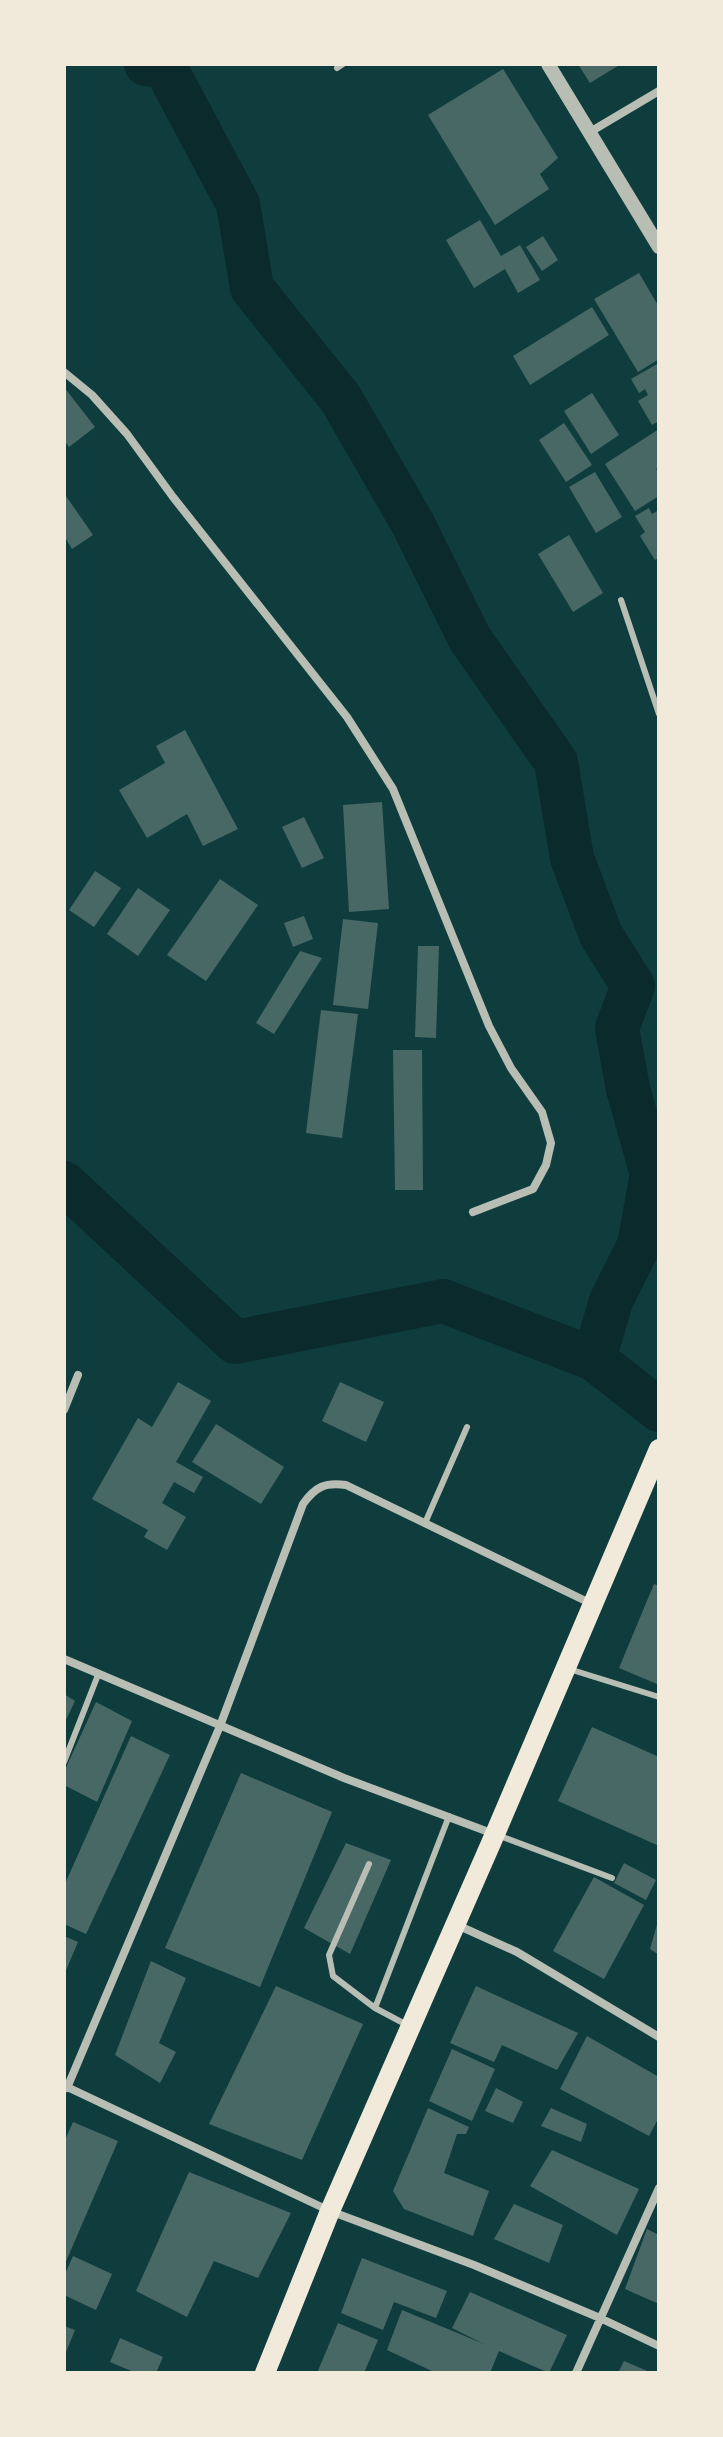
<svg xmlns="http://www.w3.org/2000/svg" width="723" height="2437" font-family="Jost,sans-serif">
	<style>
		.lines { fill: none; stroke-linecap: round; stroke-linejoin: round }
		.river { stroke: #0a2a2b; stroke-width: 44 }
		.building { fill: #486865 }
		.service { stroke: #b8beb3; stroke-width: 6 }
		.minor { stroke: #b8beb3; stroke-width: 8 }
		.tertiary { stroke: #b8beb3; stroke-width: 14 }
		.primary { stroke: #f1e9da; stroke-width: 20 }
	</style>
	<rect width="100%" height="100%" fill="#0f3d3e"/>
	<g class="lines">
		<path class="river" d="M146 64 165 67 238 204 252 288 341 399 413 524 470 639 556 762 572 858 601 935 633 986 617 1028 628 1089 652 1174 639 1245 611 1301 594 1359
			M64 1183 235 1342 443 1301 594 1359 659 1410"/>
	</g>
	<path class="building" d="M578 64H621L590 83Z
		M503 69 558 158 540 174 549 189 495 225 428 115Z
		M480 220 501 256 520 245 540 280 518 293 505 269 474 288 446 240Z
		M543 236 558 260 542 271 526 247Z
		M639 273 659 307V359L638 372 594 299Z
		M592 307 609 335 530 385 513 356Z
		M659 363V421L652 425 638 401 648 395 645 389 639 393 631 379Z
		M64 387 95 427 69 447 64 440Z
		M592 393 619 435 591 454 564 411Z
		M564 423 592 465 566 482 539 440Z
		M659 429V467L656 469 659 473V496L635 511 605 464Z
		M595 472 622 517 596 533 569 487Z
		M64 493 93 535 72 549 64 536Z
		M649 508 652 514 659 510V558L655 560 640 536 645 532 635 516Z
		M569 535 603 593 573 612 538 554Z
		M185 730 238 829 203 846 187 814 147 838 119 790 165 763 156 746Z
		M382 802 389 909 349 912 343 805Z
		M304 817 324 858 302 868 282 827Z
		M95 871 121 888 94 927 69 910Z
		M220 879 258 905 206 981 167 955Z
		M138 888 170 910 138 956 107 934Z
		M304 916 313 939 293 947 284 923Z
		M343 919 378 923 368 1009 333 1005Z
		M418 946H439L436 1038 415 1037Z
		M300 951 322 958 274 1034 256 1023Z
		M321 1010 358 1014 342 1138 306 1133Z
		M393 1050H422L423 1190H395Z
		M178 1382 211 1401 176 1462 203 1477 194 1493 174 1482 162 1503 186 1517 167 1550 144 1537 148 1530 92 1499 138 1418 152 1427Z
		M340 1382 384 1402 366 1442 322 1421Z
		M216 1424 284 1467 261 1504 192 1462Z
		M654 1584 659 1586 657 1684 619 1668Z
		M64 1694 75 1701 64 1724Z
		M96 1702 132 1721 97 1802 64 1785V1772Z
		M592 1727 659 1757V1846L558 1801Z
		M131 1736 170 1755 86 1934 64 1924V1886Z
		M241 1773 332 1812 260 1987 165 1948Z
		M346 1843 391 1860 350 1954 304 1928Z
		M624 1863 656 1880 646 1900 614 1883Z
		M594 1877 644 1905 604 1979 553 1951Z
		M658 1921H659V1955L650 1949Z
		M64 1936 78 1942 64 1975Z
		M151 1961 186 1978 159 2043 176 2052 160 2083 115 2055Z
		M276 1986 363 2024 302 2160 209 2124Z
		M476 1986 578 2033 557 2070 502 2045 494 2062 450 2043Z
		M587 2036 659 2077V2117L649 2136 560 2089Z
		M452 2049 495 2069 472 2121 429 2101Z
		M496 2088 523 2102 513 2123 485 2111Z
		M428 2108 469 2127 466 2134H457L444 2173 489 2191 473 2236 404 2209 393 2191Z
		M551 2108 587 2124 581 2142 541 2126Z
		M73 2122 118 2141 64 2266V2142Z
		M552 2150 639 2189 617 2235 530 2186Z
		M189 2172 291 2213 258 2278 214 2261 187 2317 136 2291Z
		M514 2204 563 2225 549 2263 494 2239Z
		M647 2229 659 2235V2304L625 2289Z
		M73 2256 112 2274 96 2310 64 2295V2276Z
		M362 2258 447 2291 436 2318 394 2302 383 2330 341 2313Z
		M470 2292 567 2335 549 2373 499 2351 490 2373H436L387 2350 402 2310 484 2344 452 2328Z
		M338 2323 378 2340 364 2373H317Z
		M64 2326 75 2330 64 2357Z
		M120 2338 163 2357 156 2373H136L110 2362Z
		M624 2361 652 2373H618Z"/>
	<g class="lines">
		<path class="service" d="M337 68 343 64
			M621 600 659 714
			M425 1523 467 1427
			M569 1669 659 1697
			M64 1762 98 1675
			M500 1836 612 1878
			M369 1864 329 1955 333 1976 375 2008 407 2025
			M375 2008 449 1816"/>
		<path class="minor" d="M590 132 659 91
			M64 372 92 395 127 434 173 497 347 717 393 789 489 1026 511 1068 542 1112 551 1143 546 1165 533 1189 473 1212
			M64 1410 78 1375
			M64 1659 344 1778 494 1834
			M457 1925 517 1952 659 2037
			M65 2086 330 2211 474 2265 600 2318 659 2346
			M67 2088 220 1726 303 1504C315 1487 325 1482 346 1485L592 1604
			M576 2373 659 2188"/>
		<path class="tertiary" d="M548 64 659 247"/>
		<path class="primary" d="M265 2373 330 2211 495 1834 659 1449"/>
	</g>
	<rect width="723" height="2437" fill="none" stroke="#f1e9da" stroke-width="132"/>
</svg>
